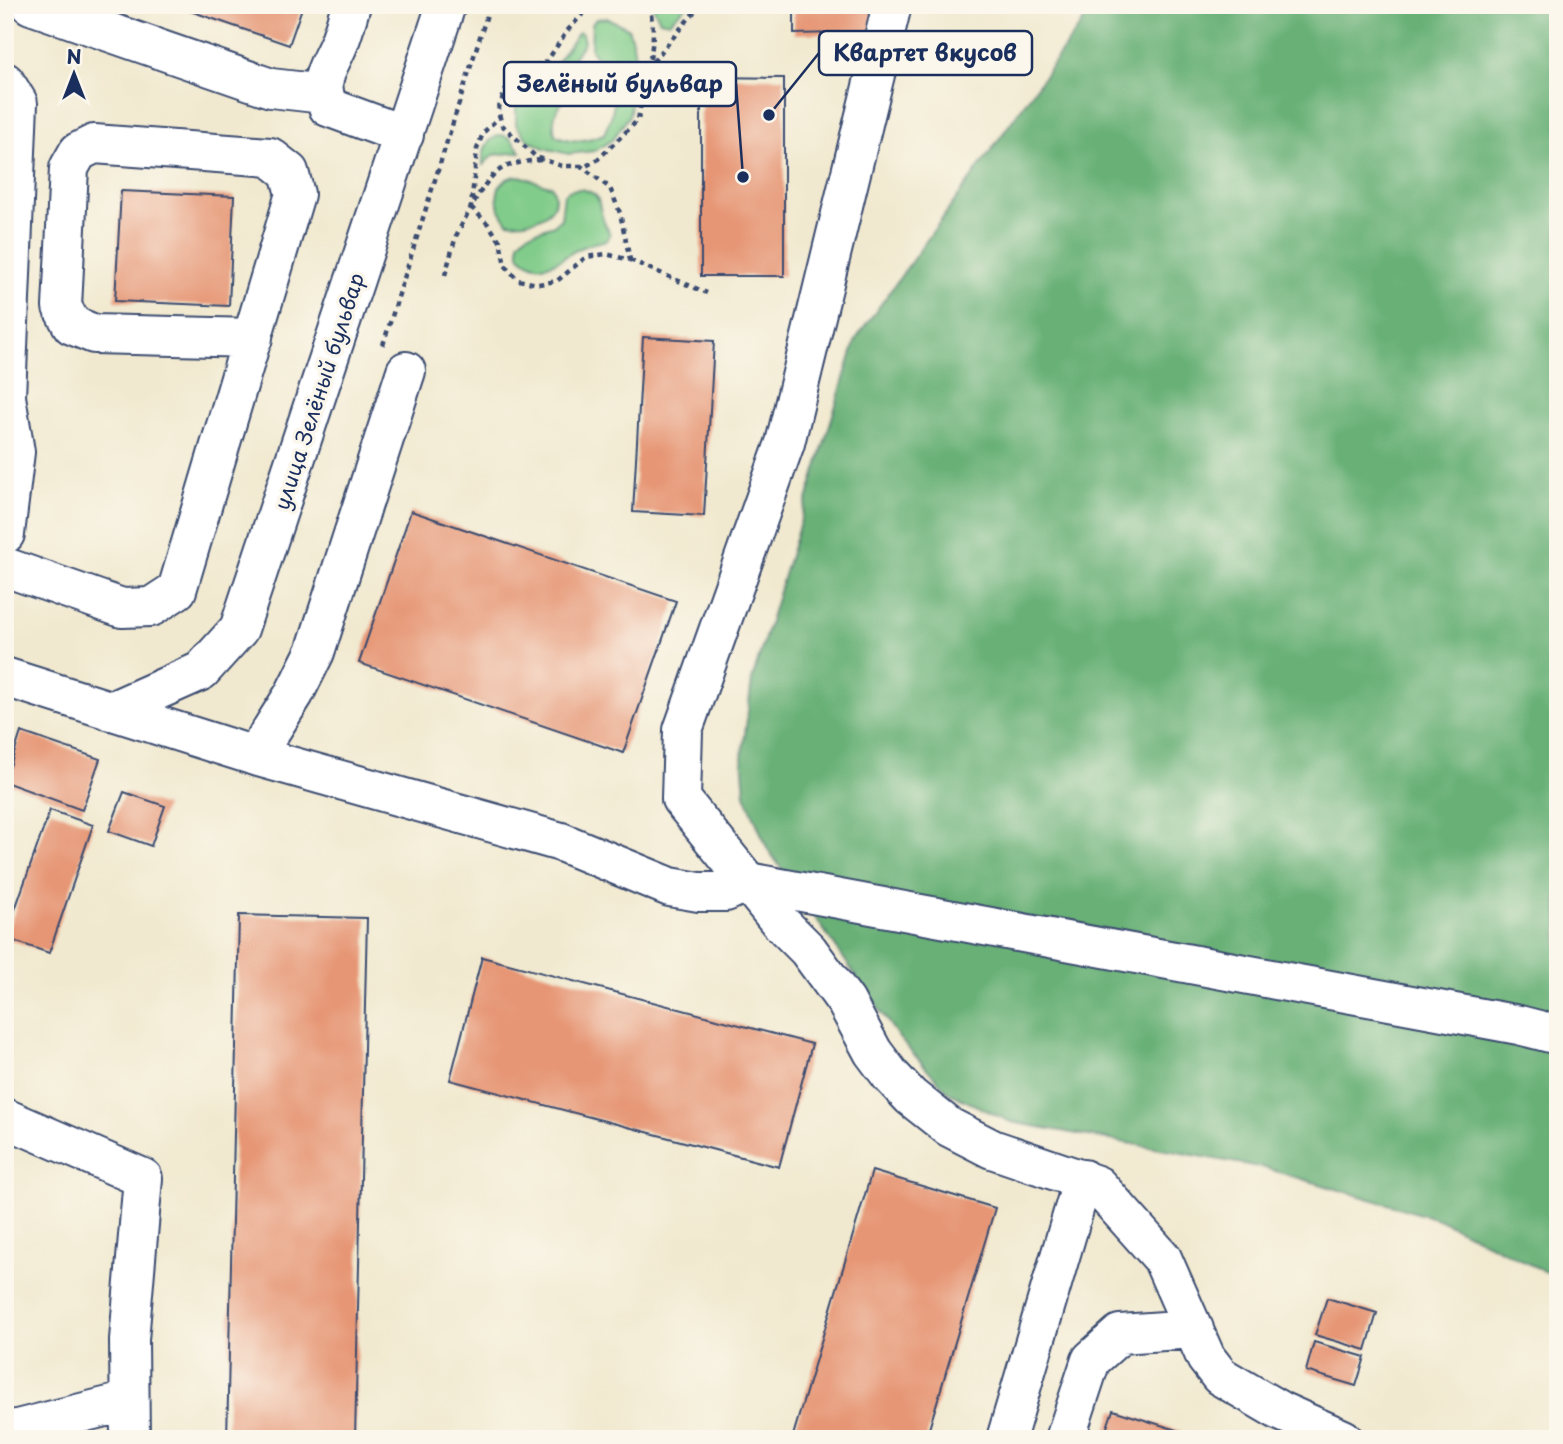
<svg xmlns="http://www.w3.org/2000/svg" width="1563" height="1444" font-family="'Playpen Sans',sans-serif">
	<style>
		.green { fill: #81cc8a; stroke: #4e7e74; stroke-width: 2 }
		.forest { fill: #68b076; stroke: #42706a; stroke-width: 2 }
		.building { fill: #e69674 }
		.lines { fill: none; stroke-linecap: round; stroke-linejoin: round }
		.minor-casing { stroke: #3b4b6f; stroke-width: 42 }
		.major-casing { stroke: #3b4b6f; stroke-width: 42 }
		.path { stroke: #3b4b6f; stroke-width: 4.5; stroke-dasharray: 5 5; stroke-linecap: butt }
		.minor { stroke: #fff; stroke-width: 38 }
		.major { stroke: #fff; stroke-width: 38 }
		.labels { text-anchor: middle; dominant-baseline: central; stroke-width: 7; stroke-linejoin: round; paint-order: stroke }
		.street-label { font-size: 21px; fill: #1b2f5e; stroke: #fbf7ec }
		.leader { fill: none; stroke: #1b2f5e; stroke-width: 2.5 }
		.callout-dot { fill: #1b2f5e; stroke: #fbf7ec; stroke-width: 2.5 }
		.callout { fill: #fbf7ec; stroke: #1b2f5e; stroke-width: 2.5 }
		.callout-label { font-size: 23px; text-anchor: middle; font-weight: bold; fill: #1b2f5e }
	</style>
	<rect width="100%" height="100%" fill="#fbf7ec"/>
	<filter id="ink" filterUnits="userSpaceOnUse"><feTurbulence type="fractalNoise" baseFrequency=".0143" numOctaves="2"/><feDisplacementMap in="SourceGraphic" scale="14" xChannelSelector="R" yChannelSelector="G"/><feConvolveMatrix kernelMatrix="1 2 1 2 8 2 1 2 1" color-interpolation-filters="sRGB"/></filter>
	<filter id="wash" filterUnits="userSpaceOnUse"><feTurbulence type="fractalNoise" baseFrequency=".00686" numOctaves="4" result="noise"/><feDisplacementMap in="SourceGraphic" scale="28" xChannelSelector="R" yChannelSelector="G"/><feGaussianBlur stdDeviation="1.57" result="paint"/><feColorMatrix in="noise" values="0 0 0 0 0 0 0 0 0 0 0 0 0 0 0 0 0 1.4 0 .05"/><feComposite in="paint" operator="in"/></filter>
	<g filter="url(#wash)">
		<rect width="100%" height="100%" fill="#f1e9cf"/>
		<path class="green" d="M652 5H688L669 22 660 20Z
			M607 18 628 28C634 44 637 56 632 73L624 79 614 60 597 57 591 50 592 24 596 19Z
			M579 32 582 34 584 42 566 70 571 72 585 65 592 66C612 100 544 81 555 135 573 144 586 141 604 134L611 118 616 94 628 92 632 99 629 116 612 140 594 151 569 154 544 148 528 140 516 125V93L524 82 551 70Z
			M502 135 510 138 521 152 493 155 483 165C482 150 487 138 502 135Z
			M517 176C531 177 539 185 552 186 565 215 530 225 508 222 494 206 491 180 517 176Z
			M581 189C604 195 596 201 603 219 605 225 608 229 610 235L607 240C600 242 592 243 585 246 561 255 545 280 519 255V242L527 234 554 225 561 219 564 194 571 190Z"/>
		<path class="forest" d="M1095 5H1558V1278L1438 1219 1265 1168 1011 1122 949 1093 899 1038 767 848 745 795 742 757 752 680 856 339Z"/>
		<g id="blocks">
			<path class="building" d="M173 5H303L289 45Z
				M794 5H874L875 32 794 34Z
				M701 77 784 78V276H701Z
				M121 191 234 196 229 306 115 301Z
				M643 337 714 341 704 516 633 512Z
				M411 511 676 601 623 753 359 663Z
				M21 732 100 759 82 810 5 782Z
				M124 792 165 806 151 846 109 831Z
				M50 810 93 825 49 953 5 938Z
				M239 915 367 918 355 1439H227Z
				M482 957 812 1044 779 1167 450 1080Z
				M872 1171 995 1208 926 1439H792Z
				M1327 1298 1377 1313 1366 1350 1315 1335Z
				M1314 1342 1365 1357 1356 1386 1306 1371Z
				M1113 1410 1202 1438V1439H1103Z"/>
		</g>
	</g>
	<g filter="url(#ink)">
		<use href="#blocks" fill-opacity="0" stroke="#3b4b6f" stroke-width="2"/>
		<g class="lines">
			<defs>
				<path id="minor" d="M31 5 271 88 324 94
					M351 5C347 18 344 31 339 43 328 70 317 76 328 107L404 135
					M892 5 785 443 683 730 681 799 779 921 808 950 846 1002 873 1052 891 1076 911 1097 949 1127 992 1149 1097 1185 1162 1258 1206 1358 1220 1376 1280 1411 1343 1439
					M5 82 18 103 6 397 15 452 5 534
					M5 567 122 608 151 607 177 590 295 194 289 172 270 157 94 144 78 152 69 168 62 307 72 325 94 334 253 338
					M111 711 201 671 239 629 446 5
					M255 756 294 694 315 652 406 371
					M5 1118 143 1178 129 1340 130 1439
					M5 1432 129 1401
					M1006 1439 1083 1179
					M1065 1439 1091 1360 1120 1334 1194 1329"/>
				<path id="major" d="M5 677 255 756 561 842 670 887 699 892H726L748 882 1519 1025 1558 1035"/>
			</defs>
			<use href="#minor" class="minor-casing"/>
			<use href="#major" class="major-casing"/>
			<path class="path" d="M591 5 567 31 547 61 517 74 506 89 498 110 502 125 536 157 562 166H586L597 160 638 120 647 69 700 5
				M648 5C656 27 653 45 648 68
				M541 160C498 164 493 170 471 207L488 224 500 241 505 265 518 280 538 284 557 281 586 257 606 254 630 260 620 213 610 188 581 166
				M630 260 707 293
				M445 275 456 236 471 207 477 149 483 133 500 116
				M383 345 490 5"/>
			<use href="#minor" class="minor"/>
			<use href="#major" class="major"/>
		</g>
	</g>
	<g class="labels">
		<g class="street-label">
			<text transform="translate(318 391) rotate(-72)">улица Зелёный бульвар</text>
		</g>
	</g>
	<path class="leader" d="M769 115L819 53M743 177L736 84"/>
	<g class="callout-dot">
		<circle cx="769" cy="115" r="7"/>
		<circle cx="743" cy="177" r="7"/>
	</g>
	<g class="callout">
		<rect x="819" y="31" width="213" height="44" rx="7"/>
		<rect x="504" y="62" width="232" height="44" rx="7"/>
	</g>
	<g class="callout-label">
		<text x="925" y="61">Квартет вкусов</text>
		<text x="620" y="92">Зелёный бульвар</text>
	</g>
	<rect width="1563" height="1444" fill="none" stroke="#fbf7ec" stroke-width="28"/>
	<g transform="translate(74 74)" stroke="#fbf7ec" stroke-width="5" paint-order="stroke">
	<path d="M0-5L12 26L0 18L-12 26Z" fill="#1b2f5e"/>
	<text y="-10" font-size="19" font-weight="bold" text-anchor="middle" fill="#1b2f5e">N</text>
	</g>
</svg>
